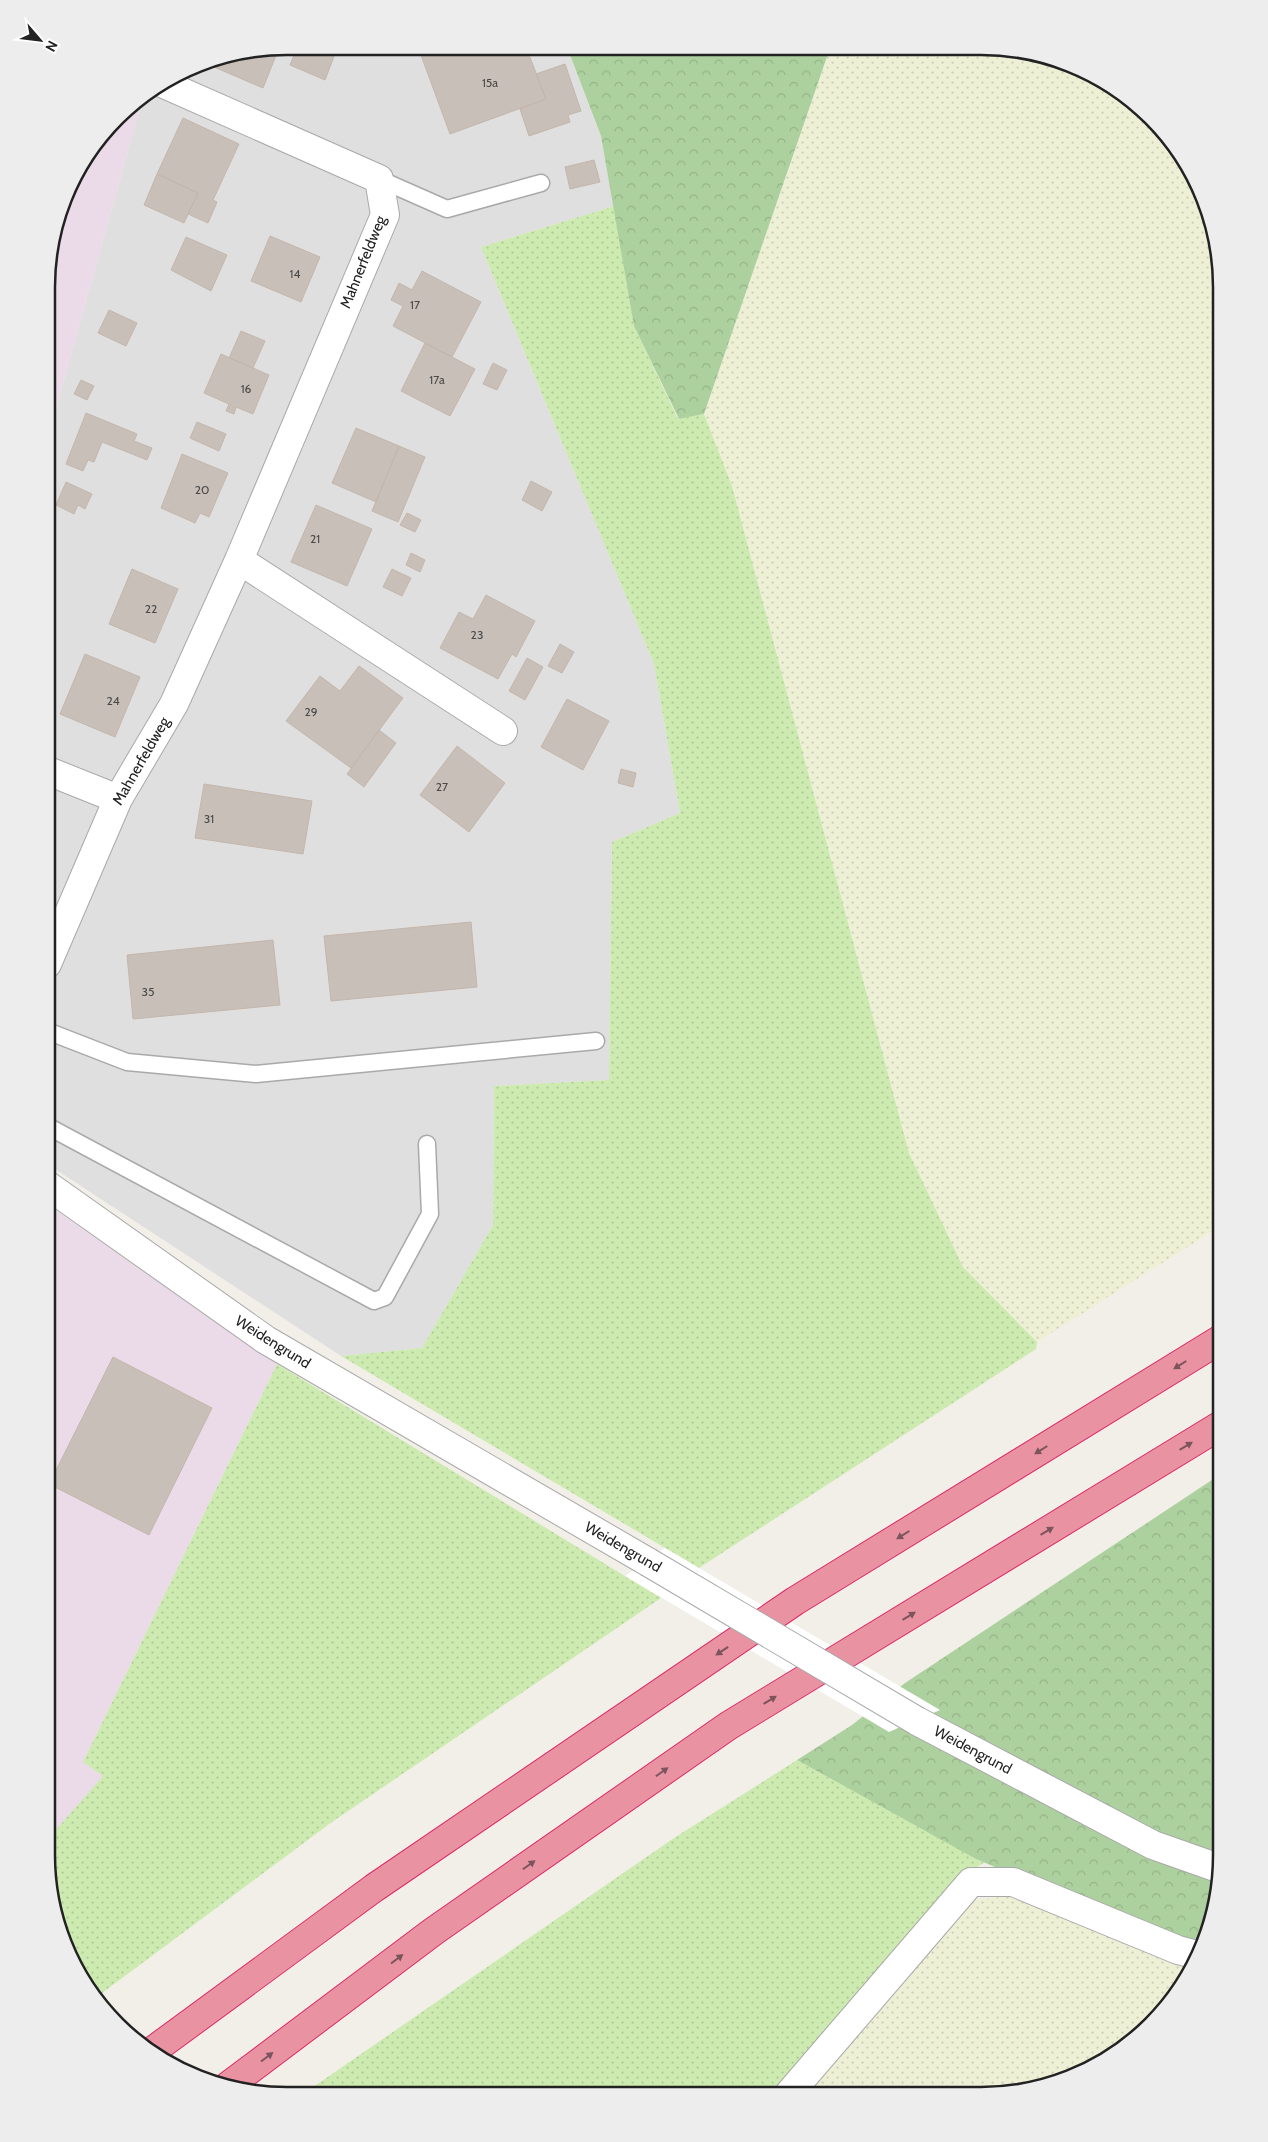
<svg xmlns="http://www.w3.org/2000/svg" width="1268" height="2142" font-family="Cabin,sans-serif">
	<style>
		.residential { fill: #e0dfdf }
		.industrial { fill: #ebdbe8 }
		.farmland { fill: url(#farmland-dots) }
		.grass { fill: url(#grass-dots) }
		.forest { fill: url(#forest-crowns) }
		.pier { fill: #fff }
		.building { fill: #c7bfb8; stroke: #c4b6ab }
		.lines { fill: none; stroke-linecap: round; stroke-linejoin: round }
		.service-casing { stroke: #a9a9a9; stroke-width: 19 }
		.minor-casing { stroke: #a9a9a9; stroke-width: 30 }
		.motorway-casing { stroke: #dc2a67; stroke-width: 30 }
		.service { stroke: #fff; stroke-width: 16 }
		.minor { stroke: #fff; stroke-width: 28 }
		.motorway { stroke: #e892a2; stroke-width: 28 }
		.minor-bridge-casing { stroke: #a9a9a9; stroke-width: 30; stroke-linecap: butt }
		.minor-bridge { stroke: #fff; stroke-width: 28 }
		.oneway { fill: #7b545c }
		.labels { text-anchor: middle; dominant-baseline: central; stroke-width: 5; stroke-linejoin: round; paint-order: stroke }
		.number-label { font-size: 12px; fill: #4b4948 }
		.street-label { font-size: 15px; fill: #222; stroke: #fff }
		.rim { fill: none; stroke: #222; stroke-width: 2.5 }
	</style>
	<defs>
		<pattern id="farmland-dots" width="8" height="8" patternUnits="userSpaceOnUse" patternTransform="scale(1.25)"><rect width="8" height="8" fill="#eef0d5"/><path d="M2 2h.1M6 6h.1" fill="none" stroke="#ccceb7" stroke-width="1.8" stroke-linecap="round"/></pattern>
		<pattern id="grass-dots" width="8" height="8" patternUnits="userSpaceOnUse" patternTransform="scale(1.25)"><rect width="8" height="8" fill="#cdebb0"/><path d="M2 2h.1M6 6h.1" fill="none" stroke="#b0c997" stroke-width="1.8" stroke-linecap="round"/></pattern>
		<pattern id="forest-crowns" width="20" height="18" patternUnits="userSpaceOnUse" patternTransform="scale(1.25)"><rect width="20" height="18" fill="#add19e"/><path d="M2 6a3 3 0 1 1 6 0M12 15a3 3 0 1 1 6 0" fill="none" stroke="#95b388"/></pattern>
	</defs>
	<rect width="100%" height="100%" fill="#f2efe9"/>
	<path class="residential" d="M287 46 567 47 601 136 614 206 481 247 654 664 680 813 612 842 609 1080 494 1086 493 1225 422 1348 341 1356 55 1169 47 1179 48 437 143 97 195 64Z"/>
	<path class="industrial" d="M143 97 48 437V256L71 180 128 106Z
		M47 1204 277 1364 83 1762 104 1776 46 1841Z"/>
	<path class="farmland" d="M830 48H1013L1074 65 1128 96 1172 141 1204 195 1222 287 1221 1226 1037 1342 963 1267 909 1153 732 486 704 414Z
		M1010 1896 1176 1959 1193 1963 1172 2001 1127 2046 1073 2078 982 2096 803 2095 965 1901Z"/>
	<path class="grass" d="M614 206 634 326 678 419 704 414 732 486 909 1153 963 1267 1037 1342 1036 1349 699 1568 341 1356 422 1348 493 1225 494 1086 609 1080 612 842 680 813 654 664 481 247Z
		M277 1364 661 1598 332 1822 94 1999 64 1947 46 1855V1841L103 1776 83 1762Z
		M797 1760 984 1863 964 1874 772 2095 303 2094 674 1838Z"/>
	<path class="forest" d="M567 47 830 48 704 414 679 419 634 326 601 136Z
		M1221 1474V1871L1209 1933 1199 1951 1183 1947 976 1859 797 1760 852 1725 905 1683Z"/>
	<path class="pier" d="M665 1548 940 1710 889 1732 625 1576Z"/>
	<path class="building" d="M298 46H338L325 80 290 65Z
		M418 47H526L546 99 450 134Z
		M279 48 263 88 207 64 208 62Z
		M565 64 581 111 568 115 570 122 529 136 520 109 546 99 536 74Z
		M183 118 239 144 213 200 217 202 208 223 188 214 198 193 157 174Z
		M594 160 600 182 570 189 565 167Z
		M157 174 198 193 184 223 144 205Z
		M270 236 320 257 301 302 251 281Z
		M186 237 227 255 211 291 171 270Z
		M422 271 481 302 452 357 393 326 403 306 391 300 399 283 412 290Z
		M109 310 137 323 126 346 98 333Z
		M241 331 265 341 253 368 229 358Z
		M425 343 475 369 450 416 401 391Z
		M221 354 269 375 253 414 236 407 234 414 226 411 229 404 204 393Z
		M493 363 507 370 497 390 483 384Z
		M81 380 94 386 87 400 74 394Z
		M86 413 137 434 134 441 152 448 147 460 102 442 94 462 88 460 83 471 66 464Z
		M197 422 226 434 219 451 190 438Z
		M356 428 399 446 376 502 332 483Z
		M399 446 425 457 398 522 372 511Z
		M182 454 228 473 209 517 200 513 195 523 161 508Z
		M531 481 552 492 542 511 522 500Z
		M66 482 92 494 85 509 78 505 74 514 56 505Z
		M316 505 372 529 347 586 291 562Z
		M407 513 421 520 415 532 400 525Z
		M411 553 425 560 420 572 406 565Z
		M132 569 178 589 155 643 109 624Z
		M392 569 411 578 402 596 383 587Z
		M486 595 535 621 516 657 512 654 498 679 440 648 459 612 473 619Z
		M560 644 574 652 562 673 548 666Z
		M85 654 140 677 115 737 60 714Z
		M527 658 543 667 525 700 509 691Z
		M359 666 403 698 351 768 286 721 320 676 340 691Z
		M567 699 609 721 583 770 541 747Z
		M379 730 396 743 364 787 347 774Z
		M457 746 505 783 469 832 420 795Z
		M621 769 636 773 633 787 618 783Z
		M204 784 312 801 303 854 195 838Z
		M471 922 477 987 331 1001 324 936Z
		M273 940 280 1005 133 1019 127 955Z
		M113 1357 212 1408 149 1535 49 1484Z"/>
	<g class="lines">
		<defs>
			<path id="service" d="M379 179 447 209 541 183
				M47 1031 127 1062 256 1074 596 1041
				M47 1126 374 1301 385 1297 430 1214 427 1144"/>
			<path id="minor" d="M239 560 503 731
				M48 771 118 799
				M47 964 118 799 174 704 239 560 385 215 379 179 164 84
				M47 1185 266 1340 648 1562
				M917 1721 1153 1845 1221 1869
				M788 2095 971 1882H1013L1178 1950 1197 1955"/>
			<path id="motorway" d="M151 2052 374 1888 795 1601 1221 1339
				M228 2086 434 1931 728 1726 1221 1425"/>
		</defs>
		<use href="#service" class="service-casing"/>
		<use href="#minor" class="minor-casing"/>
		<use href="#motorway" class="motorway-casing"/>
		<use href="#service" class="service"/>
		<use href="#minor" class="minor"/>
		<use href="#motorway" class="motorway"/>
		<defs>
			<path id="minor-bridge" d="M648 1562 917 1721"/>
		</defs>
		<use href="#minor-bridge" class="minor-bridge-casing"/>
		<use href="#minor-bridge" class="minor-bridge"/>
	</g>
	<defs><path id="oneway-solid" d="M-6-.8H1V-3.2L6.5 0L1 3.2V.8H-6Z" transform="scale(1.25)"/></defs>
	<g class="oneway">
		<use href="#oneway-solid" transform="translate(1180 1365) rotate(148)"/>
		<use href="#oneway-solid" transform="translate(1186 1446) rotate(-31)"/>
		<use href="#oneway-solid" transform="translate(1041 1450) rotate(148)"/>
		<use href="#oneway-solid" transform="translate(1047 1531) rotate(-31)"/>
		<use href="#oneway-solid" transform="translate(903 1535) rotate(148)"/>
		<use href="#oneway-solid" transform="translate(909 1616) rotate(-31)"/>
		<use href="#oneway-solid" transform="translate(722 1651) rotate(146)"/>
		<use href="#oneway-solid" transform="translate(770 1700) rotate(-31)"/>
		<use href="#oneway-solid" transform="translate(662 1772) rotate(-35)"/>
		<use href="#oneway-solid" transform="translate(529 1865) rotate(-35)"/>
		<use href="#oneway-solid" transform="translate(397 1959) rotate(-37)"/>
		<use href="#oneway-solid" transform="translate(267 2057) rotate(-37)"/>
	</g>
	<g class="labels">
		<g class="number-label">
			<text x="490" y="82">15a</text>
			<text x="295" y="273">14</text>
			<text x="415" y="304">17</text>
			<text x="437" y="379">17a</text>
			<text x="246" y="388">16</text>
			<text x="202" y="489">20</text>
			<text x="315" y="538">21</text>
			<text x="151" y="608">22</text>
			<text x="477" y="634">23</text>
			<text x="113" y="700">24</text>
			<text x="311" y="711">29</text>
			<text x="442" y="786">27</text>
			<text x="209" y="818">31</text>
			<text x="148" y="991">35</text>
		</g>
		<g class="street-label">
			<text transform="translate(363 262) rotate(-68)">Mahnerfeldweg</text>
			<text transform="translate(141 761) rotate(-60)">Mahnerfeldweg</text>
			<text transform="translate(273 1342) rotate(32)">Weidengrund</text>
			<text transform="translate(623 1547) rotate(30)">Weidengrund</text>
			<text transform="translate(973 1750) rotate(28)">Weidengrund</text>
		</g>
	</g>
	<path d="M0 0H1268V2142H0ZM287 55H981A232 232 0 0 1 1213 287V1855A232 232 0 0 1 981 2087H287A232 232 0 0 1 55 1855V287A232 232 0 0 1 287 55Z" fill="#ededed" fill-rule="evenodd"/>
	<path class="rim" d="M287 55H981A232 232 0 0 1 1213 287V1855A232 232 0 0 1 981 2087H287A232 232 0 0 1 55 1855V287A232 232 0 0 1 287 55Z"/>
	<g transform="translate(40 40) rotate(118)" stroke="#ffffff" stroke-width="4" paint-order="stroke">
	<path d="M0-4L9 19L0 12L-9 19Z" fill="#222222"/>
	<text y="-8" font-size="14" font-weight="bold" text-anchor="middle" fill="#222222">N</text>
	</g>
</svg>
